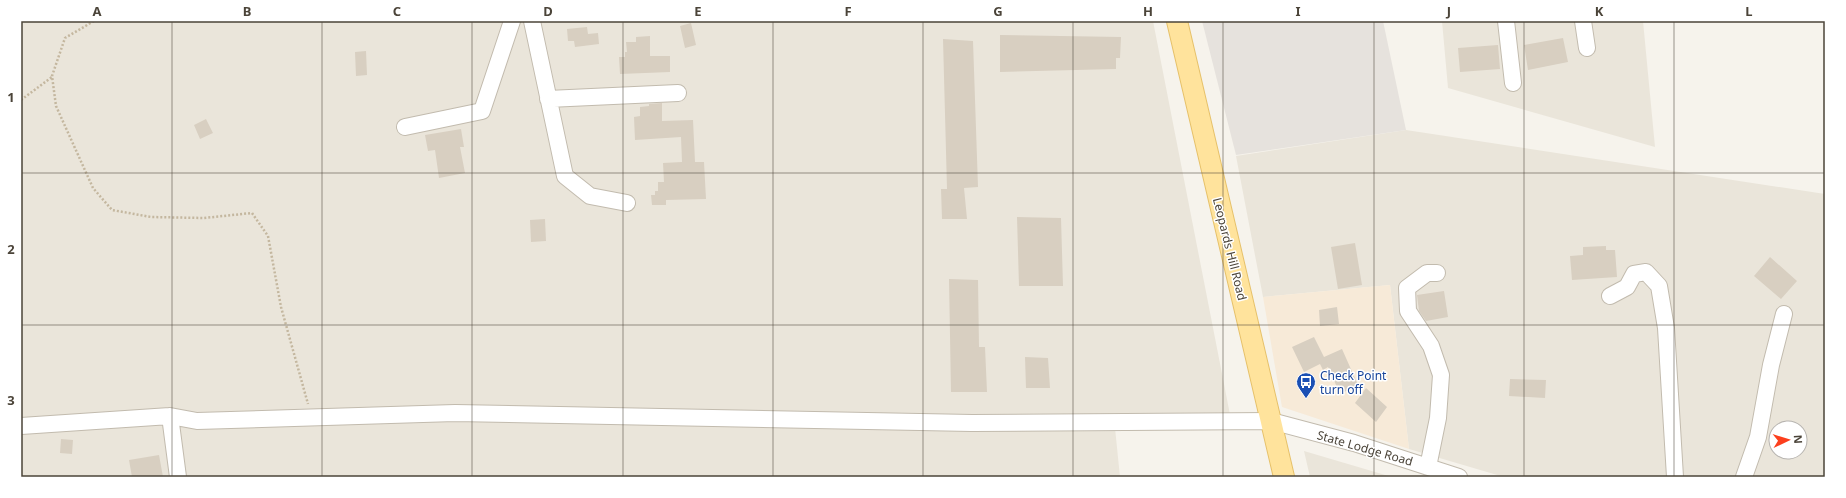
<svg xmlns="http://www.w3.org/2000/svg" width="1846" height="498" font-family="'Noto Sans',sans-serif">
	<style>
		.residential { fill: #eae5da; fill-rule: evenodd }
		.commercial { fill: #f7ead8 }
		.industrial { fill: #e6e2dd }
		.building { fill: #d8cfc1 }
		.lines { fill: none; stroke-linecap: round; stroke-linejoin: round }
		.minor-casing { stroke: #c2bbae; stroke-width: 18 }
		.major-casing { stroke: #e6c16a; stroke-width: 22 }
		.path { stroke: #c4b79f; stroke-width: 2.5; stroke-dasharray: 2 2; stroke-linecap: butt }
		.minor { stroke: #fff; stroke-width: 16 }
		.major { stroke: #ffe39c; stroke-width: 20 }
		.grid { fill: none; stroke: #4b4439; stroke-width: 1; stroke-opacity: 0.55 }
		.labels { text-anchor: middle; dominant-baseline: central; stroke-width: 3; stroke-linejoin: round; paint-order: stroke }
		.street-label { font-size: 12px; fill: #4b4439; stroke: #fff }
		.transit-label { font-size: 12px; fill: #164399; stroke: #fff; text-anchor: start }
		.neatline { fill: none; stroke: #4b4439; stroke-width: 1.5 }
		.grid-label { font-size: 13px; text-anchor: middle; font-weight: bold; fill: #4b4439 }
	</style>
	<rect width="100%" height="100%" fill="#f6f3ec"/>
	<path class="residential" d="M21 21H1153L1233 430 1115 428 1120 477H21Z
		M1442 21H1643L1655 147 1448 88Z
		M1406 130 1825 194V477H1504L1409 449 1390 285 1263 297 1236 156ZM1776 428H1800V452H1776Z
		M1304 451 1392 477H1310Z"/>
	<path class="commercial" d="M1390 285 1409 449 1282 407 1263 297Z"/>
	<path class="industrial" d="M1202 21H1383L1406 130 1236 155Z"/>
	<path class="building" d="M691 23 696 45 685 48 680 26Z
		M587 27 588 34 598 33 599 44 575 47 574 41H568L567 29Z
		M1000 35 1121 37 1120 58H1116V69L1000 72Z
		M650 36V56H670V72L620 74 619 57H625V52H627L626 42H636V37Z
		M1563 38 1568 62 1528 70 1524 45Z
		M943 39 973 41 978 187 964 188 967 219H942L941 189H947Z
		M1498 45 1500 69 1460 72 1458 48Z
		M366 51 367 75 356 76 355 52Z
		M662 103V121L693 120 695 162H704L706 199 666 200V205H652L651 195H655V191H658V182H664L663 163 682 162 681 137 635 140 634 117 640 116V107L649 106V104Z
		M206 119 213 133 200 139 194 125Z
		M461 129 464 147H460L465 173 439 178 435 150 428 151 425 135Z
		M1017 217 1061 218 1063 286H1019Z
		M545 219 546 241 531 242 530 220Z
		M1355 243 1362 285 1338 289 1331 247Z
		M1606 246V250H1615L1617 277 1572 280 1570 256 1583 255V247Z
		M1770 257 1797 281 1781 299 1754 276Z
		M949 279 978 280 979 347H985L987 392H951Z
		M1444 291 1448 317 1426 321 1419 311 1417 295Z
		M1337 307 1339 324 1320 326 1319 310Z
		M1314 337 1324 357 1342 349 1358 385 1340 394 1328 367 1323 370 1320 364 1304 372 1292 347Z
		M1025 357 1048 358 1050 388H1026Z
		M1510 379 1546 380 1545 398 1509 396Z
		M1366 388 1387 407 1376 422 1355 403Z
		M61 439 73 440 72 454 60 453Z
		M159 455 163 477H132L129 460Z"/>
	<g class="lines">
		<defs>
			<path id="minor" d="M532 21 565 176 590 196 627 203
				M1506 21 1513 83
				M1583 21 1587 48
				M548 99 678 93
				M405 127 482 111 512 21
				M1610 296 1627 287 1634 274 1646 272 1659 286 1666 328 1675 477
				M170 416 178 477
				M21 426 170 416 197 421 455 413 972 423 1271 421 1354 443 1459 477
				M1428 467 1438 418 1441 375 1431 346 1408 311 1407 288 1427 273H1437
				M1744 477 1758 437 1771 365 1784 314"/>
			<path id="major" d="M1177 21 1284 477"/>
		</defs>
		<use href="#minor" class="minor-casing"/>
		<use href="#major" class="major-casing"/>
		<path class="path" d="M94 21 65 38 52 76 56 106 93 188 112 210 151 217 204 218 252 213 268 236 281 307 308 404
			M21 100 52 77"/>
		<use href="#minor" class="minor"/>
		<use href="#major" class="major"/>
	</g>
	<path class="grid" d="M172 21V477M322 21V477M472 21V477M623 21V477M773 21V477M923 21V477M1073 21V477M1223 21V477M1374 21V477M1524 21V477M1674 21V477M21 173H1825M21 325H1825"/>
	<defs>
		<symbol id="bus-pin" viewBox="-11 -11 22 30"><path d="M0 17L-7.5 6A9.5 9.5 0 1 1 7.5 6Z" fill="#1a4fb4" stroke="#fff"/><path d="M-5-6H5V4H4V6H2V4H-2V6H-4V4H-5ZM-3.5-4V0h7V-4ZM-3.5 1.2v1.5H-2V1.2ZM2 1.2v1.5H3.5V1.2Z" fill="#fff"/></symbol>
	</defs>
	<g fill-rule="evenodd">
		<use href="#bus-pin" x="1295" y="371" width="22" height="30"/>
	</g>
	<g class="labels">
		<g class="street-label">
			<text transform="translate(1230 249) rotate(76)">Leopards Hill Road</text>
			<text transform="translate(1365 448) rotate(16)">State Lodge Road</text>
		</g>
		<g class="transit-label">
			<text x="1320" y="375">Check Point<tspan x="1320" dy="14">turn off</tspan></text>
		</g>
	</g>
	<rect width="1846" height="498" fill="none" stroke="#ffffff" stroke-width="44"/>
	<g transform="translate(1788 440) rotate(86)"><circle r="19" fill="#ffffff" stroke="#b7b4b0"/>
	<path d="M0-3L7 15L0 10L-7 15Z" fill="#fc3f1d"/>
	<text y="-6" font-size="11" font-weight="bold" text-anchor="middle" fill="#4b4439">N</text>
	</g>
	<rect x="22" y="22" width="1802" height="454" class="neatline"/>
	<g class="grid-label">
		<text x="97" y="16">A</text>
		<text x="247" y="16">B</text>
		<text x="397" y="16">C</text>
		<text x="548" y="16">D</text>
		<text x="698" y="16">E</text>
		<text x="848" y="16">F</text>
		<text x="998" y="16">G</text>
		<text x="1148" y="16">H</text>
		<text x="1298" y="16">I</text>
		<text x="1449" y="16">J</text>
		<text x="1599" y="16">K</text>
		<text x="1749" y="16">L</text>
		<text x="11" y="102">1</text>
		<text x="11" y="254">2</text>
		<text x="11" y="405">3</text>
	</g>
</svg>
